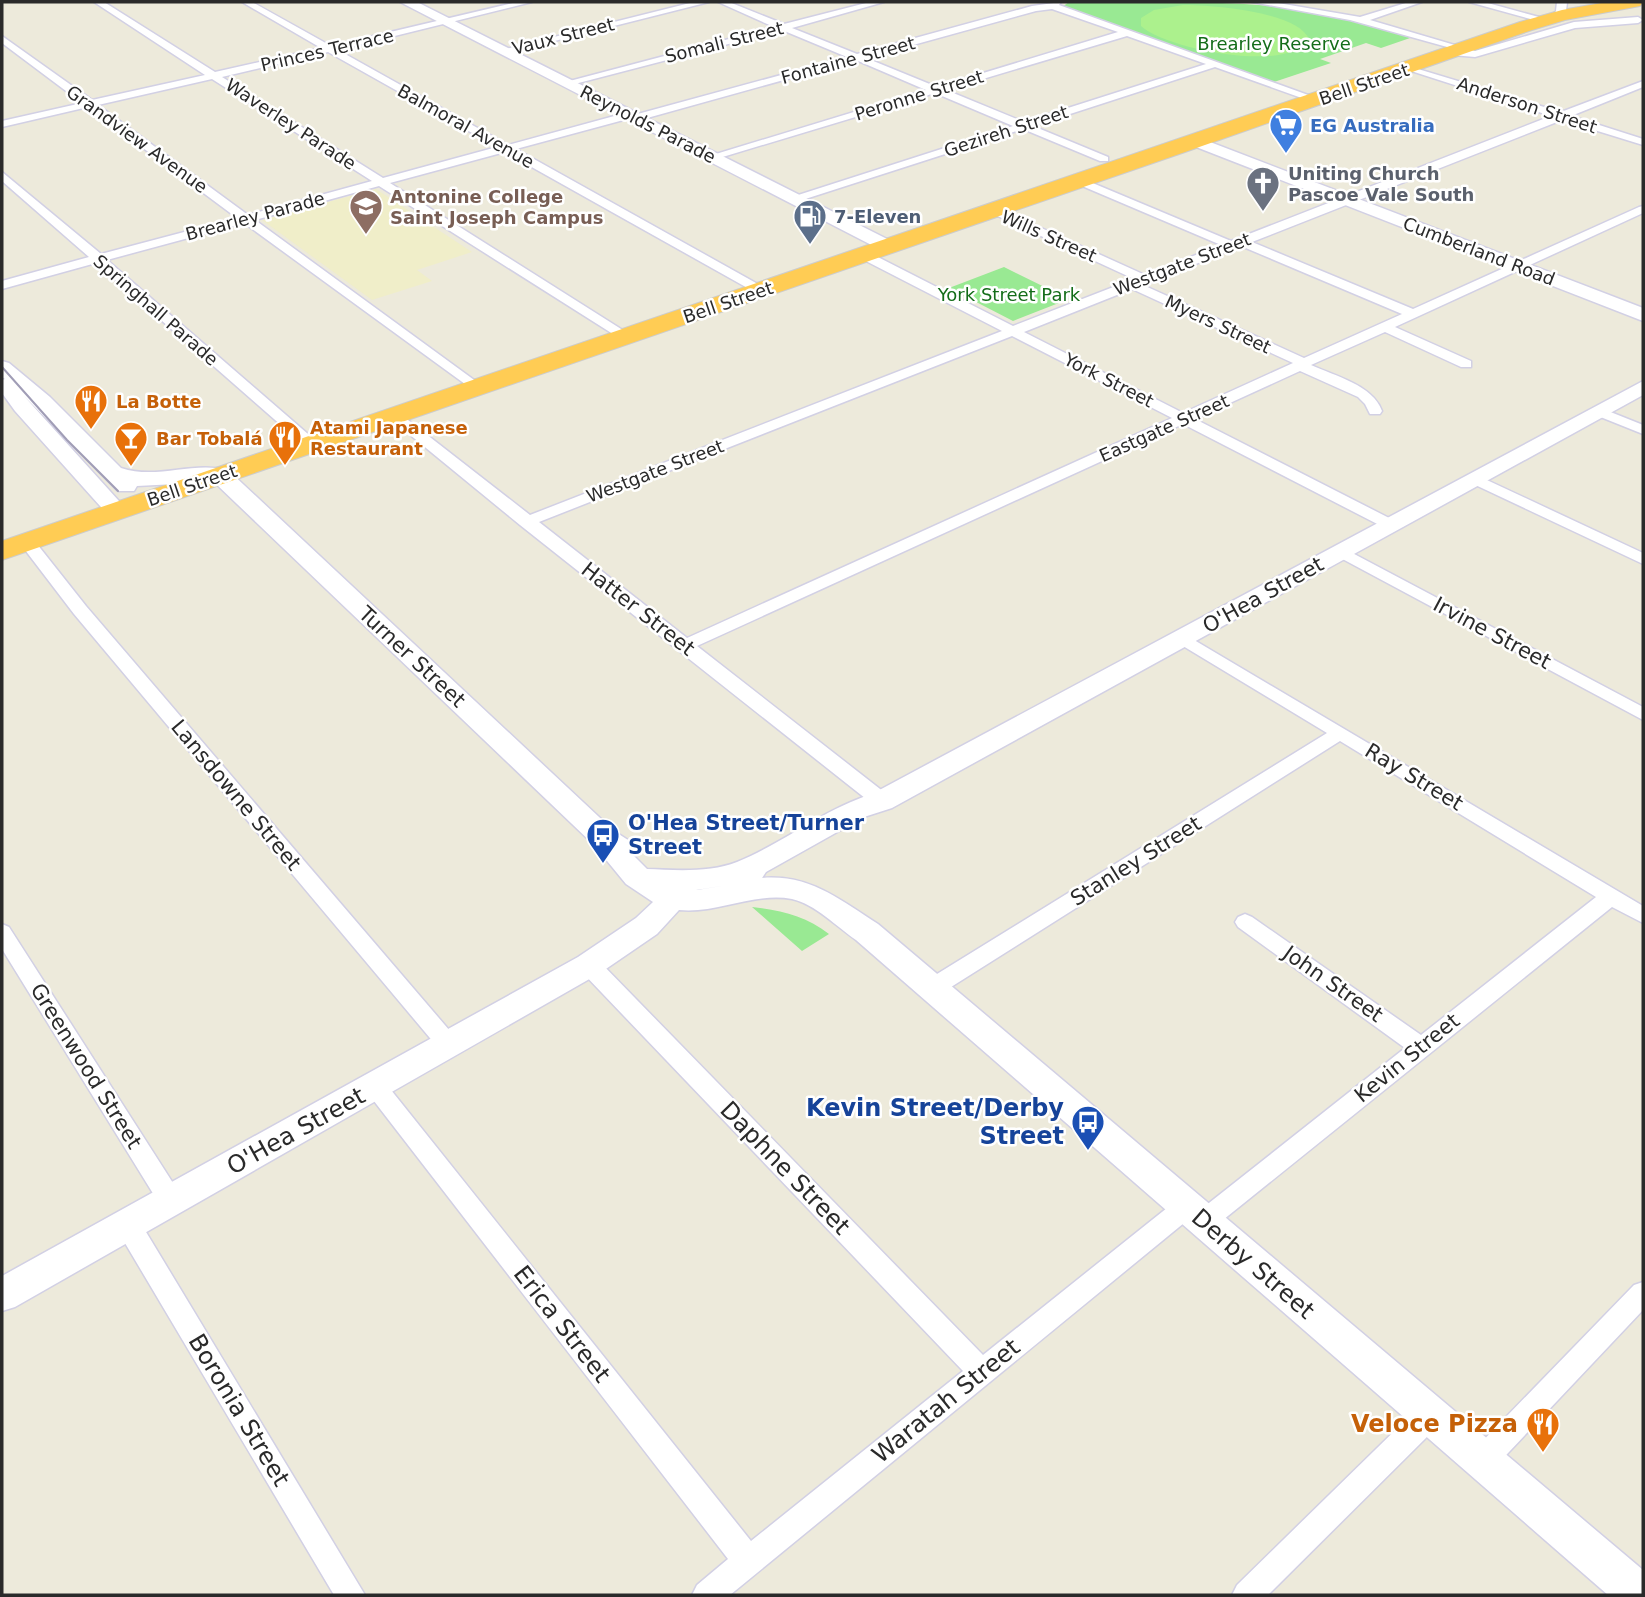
<svg xmlns="http://www.w3.org/2000/svg" width="1645" height="1597" font-family="'DejaVu Sans',sans-serif">
	<style>
		.education { fill: #f0eec9 }
		.green { fill: #99e993 }
		.pitch { fill: #acf18d }
		.lines { fill: none; stroke-linecap: round; stroke-linejoin: round }
		.street-casing { stroke: #d2d0e4; stroke-width: 3 }
		.secondary-casing { stroke: #d2d0e4; stroke-width: 3 }
		.highway-casing { stroke: #ccc; stroke-width: 2 }
		.street { fill: #fff; fill-rule: evenodd }
		.secondary { fill: #fff; fill-rule: evenodd }
		.highway { fill: #ffcc54; fill-rule: evenodd }
		.tram { stroke: #a09db6; stroke-width: 2 }
		.labels { text-anchor: middle; dominant-baseline: central; stroke-width: 5; stroke-linejoin: round; paint-order: stroke }
		.far-street-label { font-size: 18px; fill: #2a2a2a; stroke: #fff }
		.far-park-label { font-size: 18px; fill: #146d19; stroke: #fff }
		.far-shop-label { font-size: 18px; font-weight: bold; fill: #366cbe; stroke: #fff; text-anchor: start }
		.far-worship-label { font-size: 18px; font-weight: bold; fill: #5b616d; stroke: #fff; text-anchor: start }
		.far-education-label { font-size: 18px; font-weight: bold; fill: #785e54; stroke: #fff; text-anchor: start }
		.far-service-label { font-size: 18px; font-weight: bold; fill: #4e5e75; stroke: #fff; text-anchor: start }
		.far-food-label { font-size: 18px; font-weight: bold; fill: #c56008; stroke: #fff; text-anchor: start }
		.street-label { font-size: 21px; fill: #2a2a2a; stroke: #fff }
		.transit-label { font-size: 21px; font-weight: bold; fill: #164399; stroke: #fff; text-anchor: start }
		.near-transit-label { font-size: 24px; font-weight: bold; fill: #164399; stroke: #fff; text-anchor: end }
		.near-street-label { font-size: 24px; fill: #2a2a2a; stroke: #fff }
		.near-food-label { font-size: 24px; font-weight: bold; fill: #c56008; stroke: #fff; text-anchor: end }
	</style>
	<rect width="100%" height="100%" fill="#edeadb"/>
	<path class="education" d="M376 189 472 252 417 270 432 281 372 300 262 220Z"/>
	<path class="green" d="M1069 2C1140 2 1212 0 1283 7 1327 11 1370 26 1413 37L1381 48 1366 43 1320 59 1331 63 1274 82 1062 7Z
		M1004 267 1069 299 1013 321 949 288Z
		M752 907C781 910 806 916 829 934L802 951Z"/>
	<path class="pitch" d="M1183 5C1210 5 1297 11 1309 39 1290 74 1165 49 1141 26V18L1154 10Z"/>
	<g class="lines">
		<defs>
			<path id="street" d="M94 2H104L215 72 321 48 242 2H252L331 46 517 2H532L338 50 508 145 629 112 634 115 847 57 782 30 567 86 562 83 774 27 718 2H729L784 24 870 2H884L792 28 857 54 1032 6 1061 2 1059 5 1322 100 1313 102 1215 67 1033 126 1108 157V161H1100L1023 129 796 202 792 201V197L1013 126 935 93 716 159 706 157 926 90 856 60 640 120 631 118 516 149 765 288V294L760 295 505 152 390 183 629 334V340L624 341 379 186 255 220 481 385V391L476 392 244 223 107 260 316 441 318 444 311 448 306 447 96 263 2 289V281L89 257 2 181V172L101 254 237 218 88 107 2 127V121L82 103 2 43V36L92 100 205 75ZM1052 9 1118 32 937 87 866 58 1036 11ZM1127 36 1206 64 1024 122 946 90ZM328 52 497 147 383 178 222 77ZM212 79 372 181 248 215 98 105Z
				M694 2H709L503 54 498 51Z
				M1252 2H1272L1360 17 1409 2H1422L1370 20 1475 51 1574 22 1638 17 1643 20 1638 23 1575 28 1475 57 1452 55V51L1458 50 1350 20Z
				M1469 2H1484L1550 20 1545 23Z
				M1557 2H1567L1566 11 1556 20 1551 17 1556 11Z
				M1408 66 1561 112 1643 81V87L1571 116 1643 139V145L1562 120 1252 242 1413 309 1639 207 1643 206V213L1395 327 1471 361V367H1461L1385 332 1311 365C1335 376 1373 385 1382 411L1380 414H1370L1365 404 1358 397 1300 371 1195 419 1397 522 1399 525 1397 528H1385L1183 424 697 646 889 796 892 801 889 806H875L520 525 387 416 394 412 399 413 530 515 1002 331 860 258V252H868L1013 326 1134 279 989 212V208H997L1145 275 1221 245 1075 183V179H1083L1231 241 1551 116 1408 70ZM1241 246 1402 314 1304 358 1143 285ZM1132 289 1293 363 1183 413 1024 332ZM1012 336 1172 418 687 638 539 522Z
				M1598 407 1643 425V434L1593 414 1591 411Z
				M1474 474 1643 553V564L1469 482 1466 479Z
				M27 537 33 539 86 606 456 1038 459 1044 456 1050 448 1053 440 1050 74 614 19 542Z
				M1341 547 1643 707V720L1335 555 1333 552Z
				M1184 634 1643 906V923L1612 907 1213 1228 1204 1232 1195 1228 1192 1221 1195 1214 1405 1048 1238 927 1235 922 1238 917 1245 914 1252 917 1421 1035 1596 897 1340 741 940 994 932 996 924 994 921 988 924 982 1327 733 1178 643 1175 639 1178 635Z
				M2 924 9 927 180 1194 183 1201 180 1208 171 1211 162 1208 2 949Z
				M589 957 597 959 983 1355 1177 1200 1186 1197 1195 1200 1198 1207 1195 1214 730 1595H692L697 1585 728 1559 367 1092 364 1086 367 1080 375 1077 383 1080 751 1541 963 1371 581 971 578 965 581 959Z
				M128 1214 137 1217 365 1595H334L119 1233 116 1225 119 1217Z
				M1643 1282V1310L1492 1470 1482 1474 1472 1470 1468 1461 1472 1452 1634 1285Z
				M1429 1403 1439 1407 1443 1416 1439 1425 1268 1595H1232L1237 1585 1419 1407Z"/>
			<path id="secondary" d="M400 2H417L895 243 898 247 895 251H883Z
				M1197 137 1643 308V321L1191 145 1189 142Z
				M2 361 9 363 50 397 121 468C157 480 192 461 228 470L614 831 628 840 632 847 630 852 647 869C673 870 710 873 737 862 784 843 822 810 872 794L1643 381V395L892 808 864 817 766 872 762 878C810 874 840 900 878 924L1643 1570V1595H1608L856 940C837 927 815 904 792 899 754 892 717 914 679 910L657 934 600 973 15 1307 2 1311V1276L578 957 636 918 653 902 626 884 594 845 214 482 137 486 134 491H118L24 396 128 511 125 516H109L15 411 2 393V380L5 379 2 377ZM728 885 696 890H697Z"/>
			<path id="highway" d="M1607 2H1643L1640 6 1565 20 1532 30 1185 152 2 560V541L1520 22 1562 10Z"/>
		</defs>
		<use href="#street" class="street-casing"/>
		<use href="#secondary" class="secondary-casing"/>
		<use href="#highway" class="highway-casing"/>
		<use href="#street" class="street"/>
		<use href="#secondary" class="secondary"/>
		<use href="#highway" class="highway"/>
		<path class="tram" d="M2 367 67 440 118 491"/>
	</g>
	<defs>
		<symbol id="supermarket-pin" viewBox="-11 -11 22 30"><path d="M0 17L-7.5 6A9.5 9.5 0 1 1 7.5 6Z" fill="#3f7fe0" stroke="#fff"/><path d="M-6-5.5h2.5l.6 2H6L4.5 2H-2.5L-4.4-4H-6ZM-1.5 3.2a1.3 1.3 0 1 0 .1 0ZM3 3.2a1.3 1.3 0 1 0 .1 0Z" fill="#fff"/></symbol>
		<symbol id="church-pin" viewBox="-11 -11 22 30"><path d="M0 17L-7.5 6A9.5 9.5 0 1 1 7.5 6Z" fill="#6b7280" stroke="#fff"/><path d="M-1.2-6h2.4v3.5h3.3v2.4h-3.3V6h-2.4V-.1h-3.3v-2.4h3.3Z" fill="#fff"/></symbol>
		<symbol id="school-pin" viewBox="-11 -11 22 30"><path d="M0 17L-7.5 6A9.5 9.5 0 1 1 7.5 6Z" fill="#8d6e63" stroke="#fff"/><path d="M0-5L7-2L0 1L-7-2ZM-4 1L0 2.5L4 1V4Q0 6-4 4Z" fill="#fff"/></symbol>
		<symbol id="fuel-pin" viewBox="-11 -11 22 30"><path d="M0 17L-7.5 6A9.5 9.5 0 1 1 7.5 6Z" fill="#5c6f8a" stroke="#fff"/><path d="M-5.5-6h7V0h2V4h1.3V-2.5L3-4.5l.8-.8L6-3V5H2.5V1h-1V6h-7ZM-4.2-4.7v3.2H.2V-4.7Z" fill="#fff"/></symbol>
		<symbol id="restaurant-pin" viewBox="-11 -11 22 30"><path d="M0 17L-7.5 6A9.5 9.5 0 1 1 7.5 6Z" fill="#e8710a" stroke="#fff"/><path d="M-5-6h1v4h1v-4h1v4h1v-4h1v5L-1.5 .5V6h-2V.5L-5-1ZM5-6V6H3V1.5H1.5Q1.5-4 5-6Z" fill="#fff"/></symbol>
		<symbol id="bar-pin" viewBox="-11 -11 22 30"><path d="M0 17L-7.5 6A9.5 9.5 0 1 1 7.5 6Z" fill="#e8710a" stroke="#fff"/><path d="M-6-5H6L.8 .8V4.5H3.5V6h-7V4.5H-.8V.8Z" fill="#fff"/></symbol>
		<symbol id="bus-pin" viewBox="-11 -11 22 30"><path d="M0 17L-7.5 6A9.5 9.5 0 1 1 7.5 6Z" fill="#1a4fb4" stroke="#fff"/><path d="M-5-6H5V4H4V6H2V4H-2V6H-4V4H-5ZM-3.5-4V0h7V-4ZM-3.5 1.2v1.5H-2V1.2ZM2 1.2v1.5H3.5V1.2Z" fill="#fff"/></symbol>
	</defs>
	<g fill-rule="evenodd">
		<use href="#supermarket-pin" x="1267" y="106" width="38" height="52"/>
		<use href="#church-pin" x="1244" y="164" width="38" height="52"/>
		<use href="#school-pin" x="347" y="187" width="38" height="52"/>
		<use href="#fuel-pin" x="791" y="197" width="38" height="52"/>
		<use href="#restaurant-pin" x="72" y="382" width="38" height="52"/>
		<use href="#restaurant-pin" x="266" y="418" width="38" height="52"/>
		<use href="#bar-pin" x="112" y="419" width="38" height="52"/>
		<use href="#bus-pin" x="584" y="816" width="38" height="52"/>
		<use href="#bus-pin" x="1069" y="1103" width="38" height="52"/>
		<use href="#restaurant-pin" x="1524" y="1405" width="38" height="52"/>
	</g>
	<g class="labels">
		<g class="far-street-label">
			<text transform="translate(563 36) rotate(-14)">Vaux Street</text>
			<text transform="translate(724 42) rotate(-14)">Somali Street</text>
			<text transform="translate(327 50) rotate(-13)">Princes Terrace</text>
			<text transform="translate(848 60) rotate(-15)">Fontaine Street</text>
			<text transform="translate(1364 84) rotate(-19)">Bell Street</text>
			<text transform="translate(919 95) rotate(-17)">Peronne Street</text>
			<text transform="translate(1527 105) rotate(18)">Anderson Street</text>
			<text transform="translate(291 124) rotate(33)">Waverley Parade</text>
			<text transform="translate(648 124) rotate(27)">Reynolds Parade</text>
			<text transform="translate(466 126) rotate(29)">Balmoral Avenue</text>
			<text transform="translate(1006 131) rotate(-18)">Gezireh Street</text>
			<text transform="translate(137 139) rotate(36)">Grandview Avenue</text>
			<text transform="translate(255 216) rotate(-15)">Brearley Parade</text>
			<text transform="translate(1049 236) rotate(24)">Wills Street</text>
			<text transform="translate(1479 251) rotate(21)">Cumberland Road</text>
			<text transform="translate(1182 264) rotate(-21)">Westgate Street</text>
			<text transform="translate(728 302) rotate(-19)">Bell Street</text>
			<text transform="translate(156 310) rotate(41)">Springhall Parade</text>
			<text transform="translate(1218 324) rotate(25)">Myers Street</text>
			<text transform="translate(1109 380) rotate(27)">York Street</text>
			<text transform="translate(1164 428) rotate(-24)">Eastgate Street</text>
			<text transform="translate(655 471) rotate(-21)">Westgate Street</text>
			<text transform="translate(192 485) rotate(-19)">Bell Street</text>
		</g>
		<g class="far-park-label">
			<text x="1274" y="43">Brearley Reserve</text>
			<text x="1009" y="294">York Street Park</text>
		</g>
		<g class="far-shop-label">
			<text x="1310" y="125">EG Australia</text>
		</g>
		<g class="far-worship-label">
			<text x="1288" y="173">Uniting Church<tspan x="1288" dy="21">Pascoe Vale South</tspan></text>
		</g>
		<g class="far-education-label">
			<text x="390" y="196">Antonine College<tspan x="390" dy="21">Saint Joseph Campus</tspan></text>
		</g>
		<g class="far-service-label">
			<text x="834" y="216">7-Eleven</text>
		</g>
		<g class="far-food-label">
			<text x="116" y="401">La Botte</text>
			<text x="310" y="427">Atami Japanese<tspan x="310" dy="21">Restaurant</tspan></text>
			<text x="156" y="438">Bar Tobalá</text>
		</g>
		<g class="street-label">
			<text transform="translate(1263 595) rotate(-29)">O'Hea Street</text>
			<text transform="translate(638 609) rotate(38)">Hatter Street</text>
			<text transform="translate(1492 633) rotate(28)">Irvine Street</text>
			<text transform="translate(412 657) rotate(43)">Turner Street</text>
			<text transform="translate(1414 777) rotate(31)">Ray Street</text>
			<text transform="translate(236 795) rotate(50)">Lansdowne Street</text>
			<text transform="translate(1136 861) rotate(-32)">Stanley Street</text>
			<text transform="translate(1333 984) rotate(35)">John Street</text>
			<text transform="translate(1407 1058) rotate(-39)">Kevin Street</text>
			<text transform="translate(86 1066) rotate(58)">Greenwood Street</text>
		</g>
		<g class="transit-label">
			<text x="628" y="823">O'Hea Street/Turner<tspan x="628" dy="24">Street</tspan></text>
		</g>
		<g class="near-transit-label">
			<text x="1064" y="1108">Kevin Street/Derby<tspan x="1064" dy="28">Street</tspan></text>
		</g>
		<g class="near-street-label">
			<text transform="translate(296 1131) rotate(-29)">O'Hea Street</text>
			<text transform="translate(785 1168) rotate(46)">Daphne Street</text>
			<text transform="translate(1253 1264) rotate(41)">Derby Street</text>
			<text transform="translate(562 1324) rotate(52)">Erica Street</text>
			<text transform="translate(946 1401) rotate(-39)">Waratah Street</text>
			<text transform="translate(239 1410) rotate(59)">Boronia Street</text>
		</g>
		<g class="near-food-label">
			<text x="1518" y="1424">Veloce Pizza</text>
		</g>
	</g>
	<rect width="1645" height="1597" fill="none" stroke="#2a2a2a" stroke-width="7"/>
</svg>
